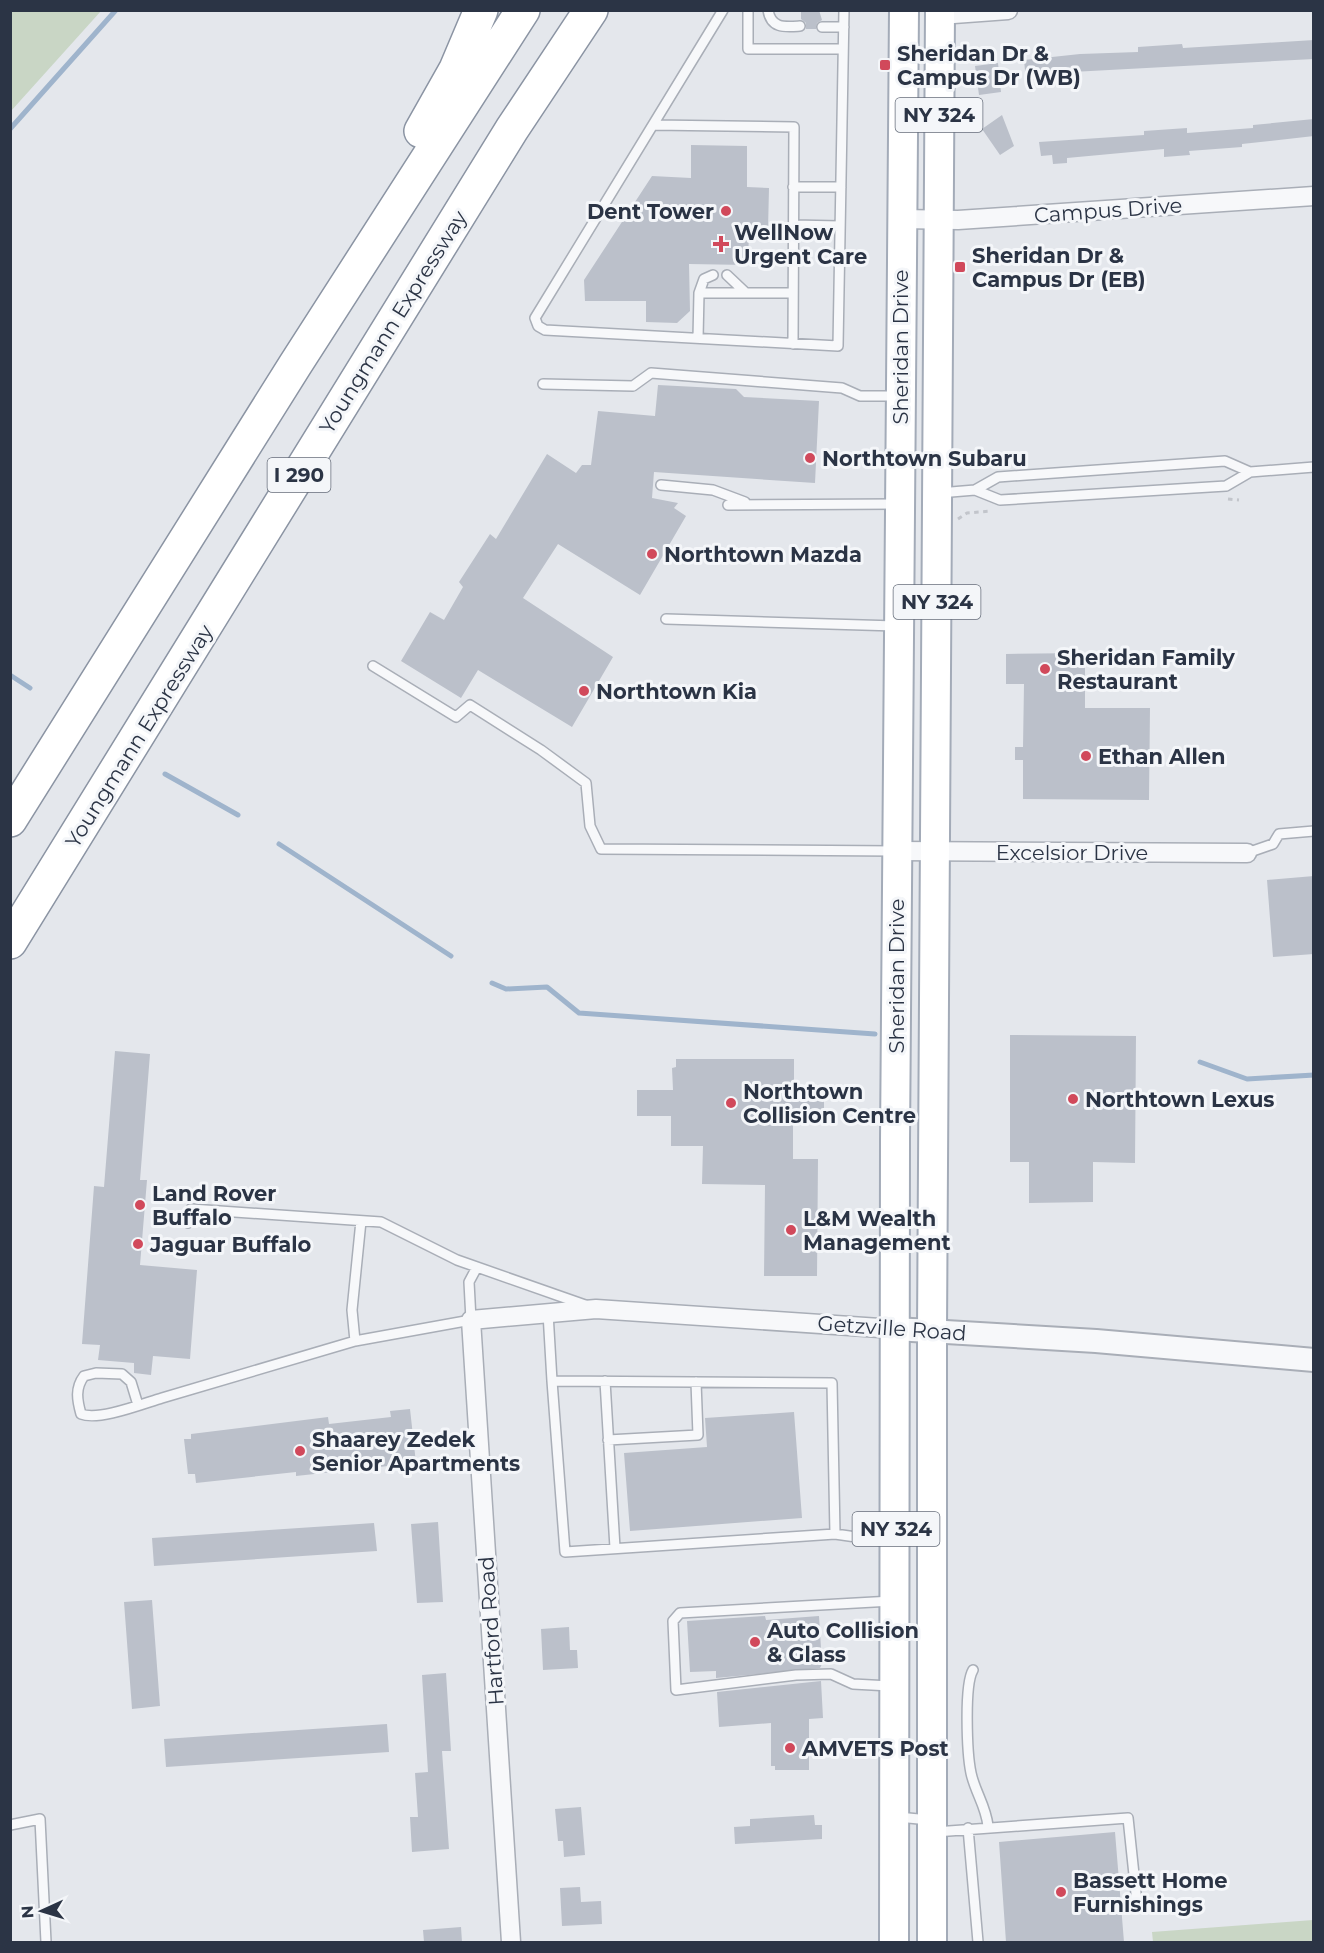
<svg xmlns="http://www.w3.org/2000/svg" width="1324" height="1953" font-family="Montserrat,sans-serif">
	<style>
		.green { fill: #c9d6c5 }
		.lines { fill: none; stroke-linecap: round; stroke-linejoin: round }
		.stream { stroke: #9fb4cc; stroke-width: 5 }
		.building { fill: #bbc0ca }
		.service-casing { stroke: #a9aeb7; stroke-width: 12 }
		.minor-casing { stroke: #a9aeb7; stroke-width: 21 }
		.tertiary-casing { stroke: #a9aeb7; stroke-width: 26 }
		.primary-casing { stroke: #a3abb8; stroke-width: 32 }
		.motorway-casing { stroke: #8b94a3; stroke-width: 36 }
		.path { stroke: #c2c5cb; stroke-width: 3; stroke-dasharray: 4.5 4.5; stroke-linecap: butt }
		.service { stroke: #f7f8fa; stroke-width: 9 }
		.minor { stroke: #f7f8fa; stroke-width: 18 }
		.tertiary { stroke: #f7f8fa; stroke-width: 22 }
		.primary { stroke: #fff; stroke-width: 28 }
		.motorway { stroke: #fff; stroke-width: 33 }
		.poi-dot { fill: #d1495b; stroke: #f4f6f9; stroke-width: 2 }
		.labels { text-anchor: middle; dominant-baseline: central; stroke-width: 6; stroke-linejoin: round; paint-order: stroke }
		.shield { fill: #f4f6f9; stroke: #676e7b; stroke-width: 1.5 }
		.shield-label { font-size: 20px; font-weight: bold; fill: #2b3445 }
		.poi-label { font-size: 21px; font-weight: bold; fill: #2b3445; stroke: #f4f6f9; text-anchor: start }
		.street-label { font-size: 21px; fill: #2b3445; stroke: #f4f6f9 }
	</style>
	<rect width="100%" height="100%" fill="#e4e7ec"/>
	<path class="green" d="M11 10 101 11 11 111 10 11Z
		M1313 1920V1942H1153L1152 1932Z"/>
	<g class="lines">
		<path class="stream" d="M10 129 116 10
			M10 675 30 688
			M165 774 238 815
			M279 844 451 956
			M492 983 506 989 547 987 579 1013 875 1034
			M1200 1062 1247 1079 1314 1075"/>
	</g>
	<path class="building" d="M801 10H819L822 20 817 23 816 29H806V23L801 19Z
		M1314 40V59L1072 72V76L1026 81 1024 60 1080 54 1138 52V47L1182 44 1183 48Z
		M998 63 1001 92 979 95 975 66Z
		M1002 115 1014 146 1000 155 982 129Z
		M1314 119V136L1242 144V147L1189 151 1190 155 1164 157V149L1067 158V163L1053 164 1052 155 1041 156 1039 142 1144 135V131L1187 128V133L1253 128V125Z
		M691 145 747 146V187L769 188 768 230H749L748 265 689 264 690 311 677 323 646 322V301H585L584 280 652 176 691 178Z
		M658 385 736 389 744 397 819 401 815 483 654 472 652 498 678 503 674 508 686 516 640 595 558 544 523 598 613 657 572 727 478 670 461 698 401 661 430 612 444 620 463 587 459 582 490 534 496 539 547 454 576 473 582 465H591L598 411 655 416Z
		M1085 653V708H1150L1149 800 1023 799V760H1015V747H1023L1024 684H1006V654Z
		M1314 876V954L1273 957 1267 880Z
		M1010 1035 1136 1036 1135 1163 1093 1162V1202L1029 1203V1162H1010Z
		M115 1051 150 1054 140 1180H147L140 1265 197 1270 190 1359 153 1356 151 1375 134 1373V1363L98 1360 100 1345 82 1344 94 1186 104 1187Z
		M676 1059H794V1086H824V1122H793V1159H818L817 1276H764L765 1185 702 1184 703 1146H671V1116H637V1090H673L672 1068 676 1067Z
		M410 1409 416 1463 296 1476V1472L196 1483 195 1474H188L184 1439H191V1434L328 1417 329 1424 391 1417 390 1411Z
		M794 1412 802 1518 630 1531 624 1453 707 1447 705 1418Z
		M438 1522 443 1602 417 1603 411 1524Z
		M374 1523 377 1551 154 1566 152 1538Z
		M152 1600 160 1706 132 1709 124 1602Z
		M765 1616 766 1620 819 1616 822 1664 820 1668 716 1678V1671L690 1672 687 1621Z
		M569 1627 570 1650H577L578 1668 543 1670 541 1629Z
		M446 1673 451 1751H442L449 1849 412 1852 410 1817H418L415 1773 428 1772 422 1675Z
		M821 1681 823 1718 809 1719V1770H775V1766H771V1723L719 1727 717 1692Z
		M387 1724 389 1752 166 1767 164 1739Z
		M581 1807 585 1855 564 1857 563 1841H558L555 1809Z
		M814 1815 815 1825H822V1839L735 1844 734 1827 750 1826V1819Z
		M1115 1832 1124 1942H1006L999 1842Z
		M580 1887 581 1902 601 1901 602 1924 562 1926 560 1888Z
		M461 1927 462 1942H424L423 1930Z"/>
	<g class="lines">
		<defs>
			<path id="service" d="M723 10 535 318 538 326 545 330 838 346 844 10
				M748 10V49H843
				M768 10C771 29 785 27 800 26
				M822 27H844
				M653 125 794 127 793 344
				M793 187H841
				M793 225 840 226
				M727 275 746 293
				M699 293 704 279 713 275
				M698 338 699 293H793
				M543 384 633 386 651 373 842 388 860 396H897
				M1250 472 1225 461 998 477 975 490 1000 500 1226 486 1250 472 1314 467
				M661 485 713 490 745 502
				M939 493 975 490
				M728 505 897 504
				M666 619 896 626
				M373 666 456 717 470 705 541 750 586 783 590 826 601 849 895 851
				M1247 853 1273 844 1279 834 1314 831
				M188 1223 191 1209 381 1222 457 1260 588 1306
				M548 1313 552 1381 832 1383 835 1534 891 1542
				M355 1341 352 1310 361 1221
				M552 1381 565 1552 835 1534
				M605 1381 615 1548
				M138 1405 131 1382 122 1374 96 1373 84 1376C75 1388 77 1400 81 1414 99 1421 142 1404 162 1398L355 1341 471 1320 469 1282 477 1267
				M608 1440 698 1435 696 1382
				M973 1670C964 1685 967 1754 971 1773 975 1792 986 1806 988 1826
				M890 1686 853 1684 831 1674 796 1675 676 1690 673 1621 680 1613 892 1601
				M898 1817 929 1820
				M10 1825 40 1819 46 1942
				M968 1828 978 1942
				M935 1832 1128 1818 1137 1903"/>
			<path id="minor" d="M940 15 1008 10
				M902 219 958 220 1314 196
				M897 851 1247 853
				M511 1942 471 1320 596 1309 895 1329"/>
			<path id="tertiary" d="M895 1329 1096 1341 1314 1360"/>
			<path id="primary" d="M894 1942 895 1140 904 10
				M932 1942V1331L940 10"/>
			<path id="motorway" d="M421 131 456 69 481 10
				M10 820 295 365 523 10
				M10 942 512 129 591 10"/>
		</defs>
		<use href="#service" class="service-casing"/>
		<use href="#minor" class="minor-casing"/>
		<use href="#tertiary" class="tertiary-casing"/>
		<use href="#primary" class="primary-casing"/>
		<use href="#motorway" class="motorway-casing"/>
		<path class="path" d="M1228 499 1239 500
			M958 519 967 513 992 511"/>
		<use href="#service" class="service"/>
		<use href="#minor" class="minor"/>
		<use href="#tertiary" class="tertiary"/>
		<use href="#primary" class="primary"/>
		<use href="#motorway" class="motorway"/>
	</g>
	<g class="poi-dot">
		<rect x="879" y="59" width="12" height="12" rx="3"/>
		<circle cx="726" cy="211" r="6"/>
		<path d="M718 235h6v6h6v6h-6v6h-6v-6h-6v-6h6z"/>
		<rect x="954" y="261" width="12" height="12" rx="3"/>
		<circle cx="810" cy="458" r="6"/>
		<circle cx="652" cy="554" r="6"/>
		<circle cx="1045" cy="669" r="6"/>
		<circle cx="584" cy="691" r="6"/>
		<circle cx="1086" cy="756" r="6"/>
		<circle cx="1073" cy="1099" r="6"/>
		<circle cx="731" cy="1103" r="6"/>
		<circle cx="140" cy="1205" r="6"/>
		<circle cx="791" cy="1230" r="6"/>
		<circle cx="138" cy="1244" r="6"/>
		<circle cx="300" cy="1451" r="6"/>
		<circle cx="755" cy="1642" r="6"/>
		<circle cx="790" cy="1748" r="6"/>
		<circle cx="1061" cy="1892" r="6"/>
	</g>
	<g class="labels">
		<g class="shield">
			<rect x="895.5" y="98" width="87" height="34" rx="4.5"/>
			<rect x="267.5" y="458" width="63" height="34" rx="4.5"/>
			<rect x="893.5" y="585" width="87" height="34" rx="4.5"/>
			<rect x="852.5" y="1512" width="87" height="34" rx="4.5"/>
		</g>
		<g class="shield-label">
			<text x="939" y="115">NY 324</text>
			<text x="299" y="475">I 290</text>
			<text x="937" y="602">NY 324</text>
			<text x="896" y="1529">NY 324</text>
		</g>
		<g class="poi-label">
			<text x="897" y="53">Sheridan Dr &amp;<tspan x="897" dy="24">Campus Dr (WB)</tspan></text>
			<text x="714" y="211" text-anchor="end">Dent Tower</text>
			<text x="734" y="232">WellNow<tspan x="734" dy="24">Urgent Care</tspan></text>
			<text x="972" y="255">Sheridan Dr &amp;<tspan x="972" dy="24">Campus Dr (EB)</tspan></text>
			<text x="822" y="458">Northtown Subaru</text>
			<text x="664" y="554">Northtown Mazda</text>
			<text x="1057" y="657">Sheridan Family<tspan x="1057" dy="24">Restaurant</tspan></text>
			<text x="596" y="691">Northtown Kia</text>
			<text x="1098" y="756">Ethan Allen</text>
			<text x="743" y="1091">Northtown<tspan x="743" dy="24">Collision Centre</tspan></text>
			<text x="1085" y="1099">Northtown Lexus</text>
			<text x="152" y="1193">Land Rover<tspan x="152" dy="24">Buffalo</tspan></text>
			<text x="803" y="1218">L&amp;M Wealth<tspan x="803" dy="24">Management</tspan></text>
			<text x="150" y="1244">Jaguar Buffalo</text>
			<text x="312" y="1439">Shaarey Zedek<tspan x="312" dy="24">Senior Apartments</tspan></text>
			<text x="767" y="1630">Auto Collision<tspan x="767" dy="24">&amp; Glass</tspan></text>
			<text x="802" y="1748">AMVETS Post</text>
			<text x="1073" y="1880">Bassett Home<tspan x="1073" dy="24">Furnishings</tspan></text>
		</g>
		<g class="street-label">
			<text transform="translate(1108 210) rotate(-4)">Campus Drive</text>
			<text transform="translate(393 322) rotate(-58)">Youngmann Expressway</text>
			<text transform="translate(900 347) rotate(-90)">Sheridan Drive</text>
			<text transform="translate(139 736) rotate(-58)">Youngmann Expressway</text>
			<text x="1072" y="852">Excelsior Drive</text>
			<text transform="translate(896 976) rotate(-90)">Sheridan Drive</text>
			<text transform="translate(892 1328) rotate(4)">Getzville Road</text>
			<text transform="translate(491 1631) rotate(-94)">Hartford Road</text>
		</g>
	</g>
	<rect width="1324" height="1953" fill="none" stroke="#2b3445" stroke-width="24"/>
	<g transform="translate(42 1911) rotate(266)" stroke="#f4f6f9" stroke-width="4.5" paint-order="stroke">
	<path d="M0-4.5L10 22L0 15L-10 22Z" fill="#2b3445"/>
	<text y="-9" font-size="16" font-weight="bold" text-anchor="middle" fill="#2b3445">N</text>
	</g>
</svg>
